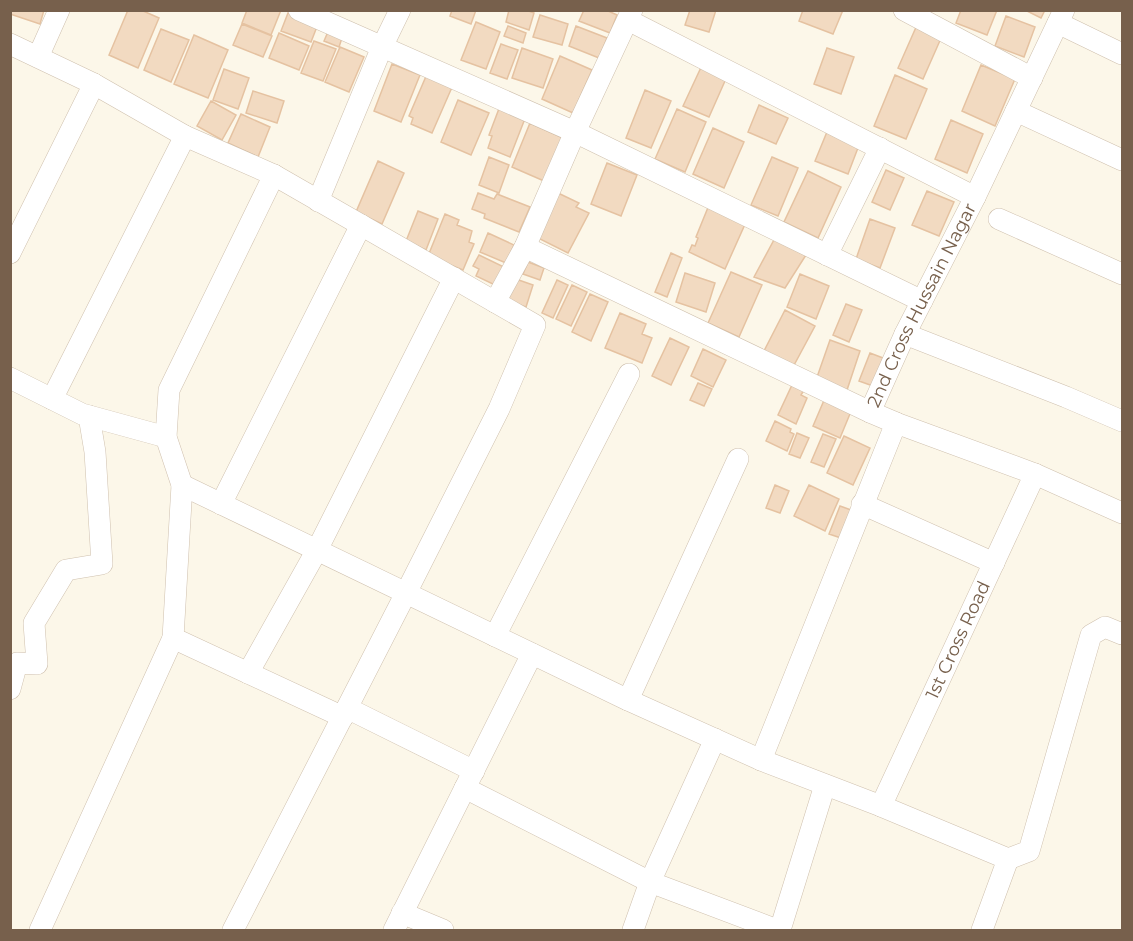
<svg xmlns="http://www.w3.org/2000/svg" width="1133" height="941" font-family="Montserrat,sans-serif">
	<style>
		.building { fill: #f2dac1; stroke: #e5c2a1; stroke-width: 1.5 }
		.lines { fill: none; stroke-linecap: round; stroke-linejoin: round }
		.minor-casing { stroke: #cfc0ae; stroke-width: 22 }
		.minor { stroke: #fff; stroke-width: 21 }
		.labels { text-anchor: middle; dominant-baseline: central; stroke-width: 4.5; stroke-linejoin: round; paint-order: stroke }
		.street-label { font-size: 18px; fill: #77604c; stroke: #fffbf0 }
	</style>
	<rect width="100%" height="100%" fill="#fcf7e9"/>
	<path class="building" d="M10 10H44L40 24 10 14Z
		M128 10H141L159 18 138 68 109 55Z
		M247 10H281L271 35 242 23Z
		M452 10H476L471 24 450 16Z
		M509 10H526L534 13 529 30 506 22Z
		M584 10H606L617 15 610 33 579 21Z
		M690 10H716L709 32 685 25Z
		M803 10H843L833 34 799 21Z
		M961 10H997L987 35 956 23Z
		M1025 10H1045L1041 18Z
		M288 13 318 24 311 42 281 31Z
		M540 15 568 24 562 45 533 37Z
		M1006 16 1035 27 1024 57 995 46Z
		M476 22 500 32 486 69 461 60Z
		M242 24 272 36 263 57 233 45Z
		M917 25 942 36 923 79 898 68Z
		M508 26 526 33 523 43 504 36Z
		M576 26 607 38 599 58 569 46Z
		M330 27 344 32 339 47 324 41Z
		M161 29 189 40 171 82 144 70Z
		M279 33 309 46 299 70 269 58Z
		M194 35 228 50 208 98 174 84Z
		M314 41 336 49 323 81 301 73Z
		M501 44 518 50 507 79 490 73Z
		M340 47 364 57 349 92 325 82Z
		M522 48 553 59 543 88 512 78Z
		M827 48 854 57 841 94 814 84Z
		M560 56 592 70 573 113 542 99Z
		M704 61 729 72 709 117 683 106Z
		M392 64 420 75 401 122 374 111Z
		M981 65 1015 79 995 126 962 111Z
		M224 69 249 78 238 109 213 100Z
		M427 74 453 85 432 133 411 124 413 118 409 116Z
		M895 75 927 89 906 139 874 126Z
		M645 90 671 101 651 148 626 138Z
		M253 91 284 101 277 123 246 113Z
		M458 100 489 113 471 155 441 142Z
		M211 101 236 115 222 140 197 126Z
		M759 105 788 118 776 144 748 132Z
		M500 106 526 116 510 157 488 148 492 136 489 135Z
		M677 109 706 122 685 172 655 159Z
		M241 114 270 127 258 157 228 143Z
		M951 120 983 134 967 173 935 159Z
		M530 123 563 138 544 181 512 167Z
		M829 127 861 140 848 174 815 161Z
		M713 128 744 142 724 188 693 174Z
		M489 157 509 165 499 193 479 185Z
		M772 157 798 168 778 216 751 205Z
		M378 161 404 173 382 224 356 212Z
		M607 163 637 175 621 216 591 204Z
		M886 170 904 178 890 210 872 202Z
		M808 171 841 187 818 238 784 222Z
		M927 191 954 202 939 236 912 225Z
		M478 193 494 199 497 194 530 207 519 232 484 218 485 214 472 209Z
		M558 193 579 203 576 207 589 213 568 253 536 237Z
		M709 205 746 222 725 269 689 252 692 245 695 246 698 238 696 237Z
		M418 211 438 219 426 250 406 241Z
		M445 214 459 220 457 225 472 231 469 242 474 244 463 270 428 256Z
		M870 219 895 228 880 268 856 259Z
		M488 233 514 245 506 263 480 252Z
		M775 238 806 255 785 288 754 277Z
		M671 253 682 258 667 297 655 292Z
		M479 255 504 267 495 285 476 276 479 269 473 266Z
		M528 262 544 268 540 280 523 274Z
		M731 272 762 285 739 337 708 323Z
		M685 273 715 283 706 312 676 302Z
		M800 274 829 286 816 319 787 307Z
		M513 278 533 285 526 307 505 300Z
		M557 280 568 285 553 318 542 313Z
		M572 285 587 292 571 326 556 319Z
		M590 294 608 302 591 341 572 332Z
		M846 304 862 310 849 342 833 335Z
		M785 310 815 326 793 367 764 351Z
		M620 313 646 324 642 334 652 338 642 363 605 348Z
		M670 338 689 347 671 385 652 376Z
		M830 340 860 351 847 390 816 380Z
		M703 349 726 360 713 387 691 376Z
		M870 353 883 358 873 386 859 381Z
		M698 383 712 389 704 406 690 400Z
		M792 385 804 390 801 395 807 398 796 424 778 415Z
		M825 398 852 409 840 438 813 426Z
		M775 421 791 429 790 432 794 434 787 451 766 441Z
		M797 433 809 438 800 458 789 454Z
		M823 434 836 439 824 467 811 462Z
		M844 436 870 448 853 485 827 473Z
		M775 485 789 491 780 513 766 508Z
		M809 485 839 499 825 531 794 516Z
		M840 506 851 510 841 538 829 534Z"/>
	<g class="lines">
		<defs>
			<g id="minor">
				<path d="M299 10 575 132 922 301"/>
				<path d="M904 10 1032 78"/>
				<path d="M628 20 975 197"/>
				<path d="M1058 23 1122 54"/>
				<path d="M10 44 94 84 185 136 274 175 535 325 499 409 406 593 233 930"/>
				<path d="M38 57 59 10"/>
				<path d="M1016 111 1122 160"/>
				<path d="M318 201 382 47 400 10"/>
				<path d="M999 219 1122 274"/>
				<path d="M525 247 870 412"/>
				<path d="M10 253 94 84"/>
				<path d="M827 255 880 148"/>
				<path d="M495 302 525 247 575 132 632 10"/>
				<path d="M905 334 1066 397 1122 421"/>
				<path d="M10 378 82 414 166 437"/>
				<path d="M52 399 185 136"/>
				<path d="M896 423 1035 474 1122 513"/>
				<path d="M182 485 628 700 761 760 881 806 1008 859 1029 851 1091 635 1105 627 1122 634"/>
				<path d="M221 504 361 225"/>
				<path d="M862 504 994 563"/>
				<path d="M495 636 629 374"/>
				<path d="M173 638 343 717"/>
				<path d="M248 673 317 550 454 278"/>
				<path d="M10 689 17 663 37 664 34 623 66 570 102 564 95 452 89 416"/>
				<path d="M628 700 738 459"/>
				<path d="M347 708 474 771"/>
				<path id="s1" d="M761 760 896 423 870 412 905 334 975 197 1064 10"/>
				<path d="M465 788 650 882 777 930"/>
				<path id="s2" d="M881 806 1035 474"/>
				<path d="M402 913 443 930"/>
				<path d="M40 930 173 638 182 485 166 437 169 390 274 175"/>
				<path d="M394 930 532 654"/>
				<path d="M633 930 650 882 715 739"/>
				<path d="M780 930 825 785"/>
				<path d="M982 930 1008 859"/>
			</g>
		</defs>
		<use href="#minor" class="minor-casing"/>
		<use href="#minor" class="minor"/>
	</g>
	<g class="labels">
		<g class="street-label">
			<text stroke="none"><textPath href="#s1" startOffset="510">2nd Cross Hussain Nagar</textPath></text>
			<text stroke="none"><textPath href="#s2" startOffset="183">1st Cross Road</textPath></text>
		</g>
	</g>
	<rect width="1133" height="941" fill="none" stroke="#77604c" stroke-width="24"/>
</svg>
